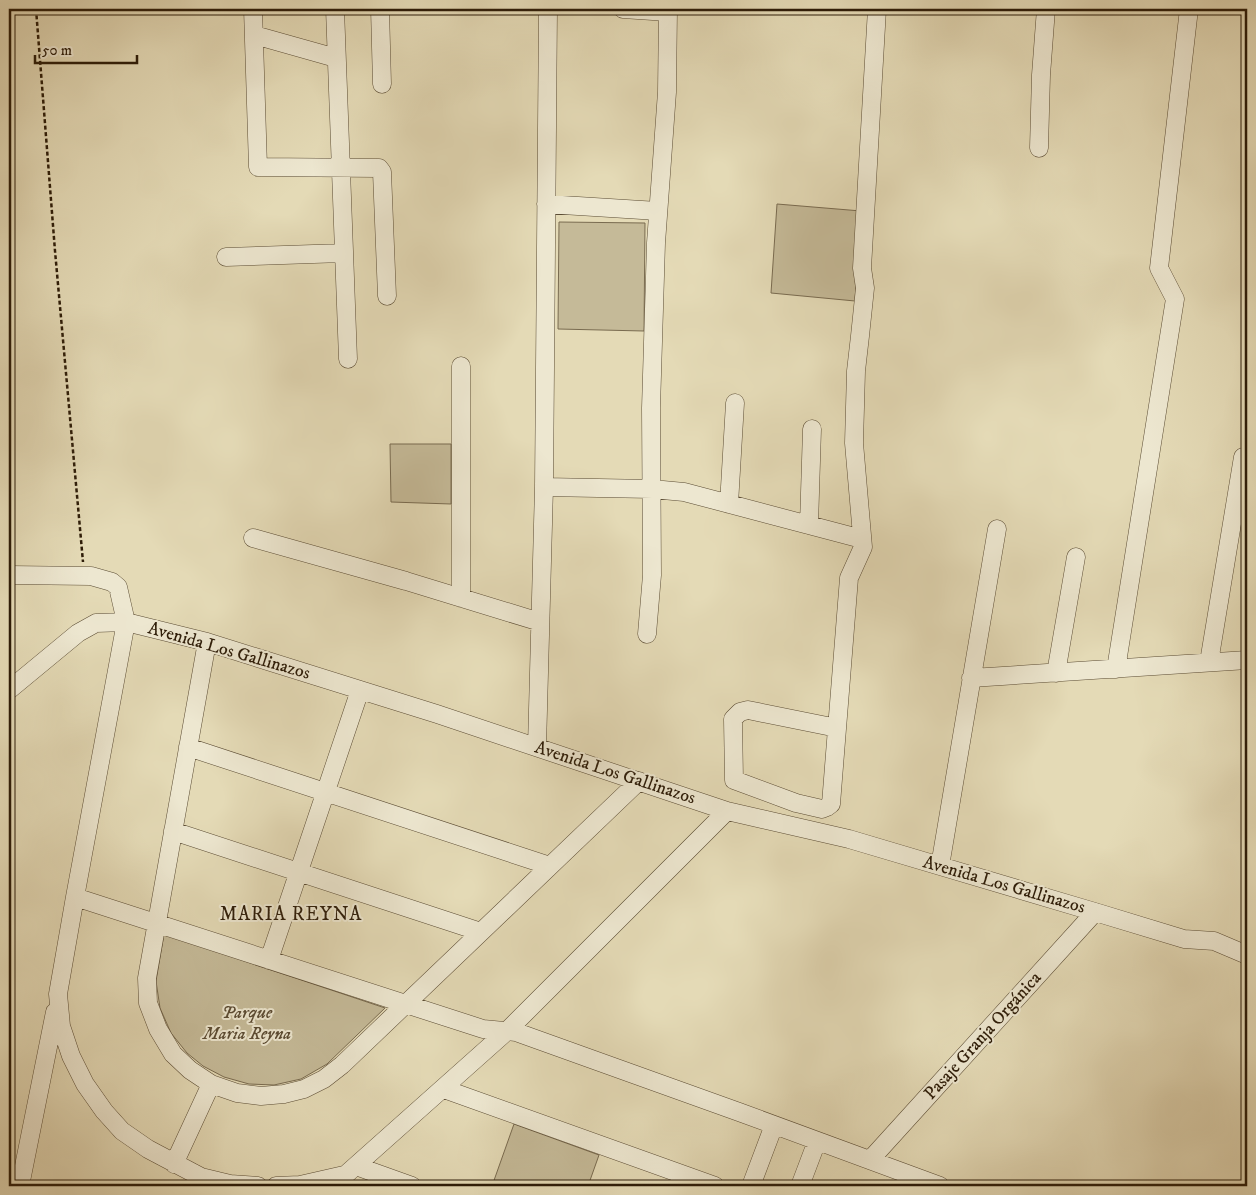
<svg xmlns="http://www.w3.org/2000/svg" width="1256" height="1195" font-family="'IM FELL DW Pica',serif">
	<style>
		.green { fill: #c5ba98; stroke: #796b50 }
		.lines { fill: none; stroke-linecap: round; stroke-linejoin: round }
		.minor-casing { stroke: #5b4c34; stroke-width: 19 }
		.path { stroke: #2d1c08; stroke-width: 2.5; stroke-dasharray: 4 2.5; stroke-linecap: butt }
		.minor { stroke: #ede7d0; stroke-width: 18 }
		.labels { text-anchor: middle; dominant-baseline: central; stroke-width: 4; stroke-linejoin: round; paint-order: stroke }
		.street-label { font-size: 18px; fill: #2d1c08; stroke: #ede7d0 }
		.park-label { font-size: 18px; font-style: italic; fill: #5b4b33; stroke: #ede7d0 }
		.neighbourhood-label { font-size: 19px; letter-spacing: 1px; fill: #2d1c08; stroke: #ede7d0 }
	</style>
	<rect width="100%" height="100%" fill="#e4dab6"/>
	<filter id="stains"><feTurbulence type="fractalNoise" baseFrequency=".004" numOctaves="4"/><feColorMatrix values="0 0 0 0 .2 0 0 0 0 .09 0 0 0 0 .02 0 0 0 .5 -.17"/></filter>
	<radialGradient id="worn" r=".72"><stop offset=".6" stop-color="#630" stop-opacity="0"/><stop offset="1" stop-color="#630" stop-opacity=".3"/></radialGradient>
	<path class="green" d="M777 204 861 211 855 301 771 293Z
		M559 222 645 223 644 331 558 329Z
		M390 444H451V504L391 502Z
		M164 934 385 1008 327 1064 301 1079 274 1085 249 1084 224 1077 203 1066 187 1053 171 1033 160 1008 156 981Z
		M514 1124 599 1155 588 1186H492Z"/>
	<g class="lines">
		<defs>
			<path id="minor" d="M253 9 258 167 379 168 382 172 387 296
				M335 9 348 359
				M380 9 382 84
				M623 9 668 12
				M254 35 336 58
				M1039 148 1041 75 1046 9
				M546 204 658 211
				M226 257 343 253
				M544 487 652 489 684 492 862 539
				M729 504 735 403
				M809 525 812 429
				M253 538 406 581 540 622
				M9 575 91 576 112 582 118 587 126 622 207 642 437 714 727 811 849 839 1095 912 1184 939 1214 941 1247 955
				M461 598V366
				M647 634 652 575 651 408 656 243 667 92 668 9
				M207 642 147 978 148 1003 158 1029 173 1054 190 1070 211 1084 237 1093 261 1096 284 1094 304 1089 324 1079 342 1065 639 781
				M1209 662 1243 457
				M1116 669 1175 299 1159 268 1189 9
				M1056 673 1076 557
				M971 678 1247 660
				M9 690 78 633 96 623 126 622 75 897 58 994 61 1026 71 1056 85 1084 104 1111 122 1131 148 1149 201 1177 230 1184 258 1186
				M837 728 748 710 740 712 733 719 734 780 796 803 822 809 827 807 831 804 849 578 863 547 854 443 856 371 860 336 865 288 862 268 877 9
				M188 747 550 866
				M537 747 544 487 548 9
				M173 831 481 932
				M940 866 997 529
				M75 897 483 1029 516 1032 739 1112 940 1186
				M269 960 360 690
				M444 1089 715 1186
				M870 1160 1095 912
				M174 1164 211 1084
				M356 1166 412 1186
				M20 1186 55 1012
				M276 1186 300 1185 344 1175
				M333 1186 507 1031 727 811
				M751 1186 774 1125
				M800 1186 817 1141"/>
		</defs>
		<use href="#minor" class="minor-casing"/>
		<path class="path" d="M36 9 55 251 83 562"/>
		<use href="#minor" class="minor"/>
	</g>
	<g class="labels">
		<g class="street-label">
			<text transform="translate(229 651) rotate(16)">Avenida Los Gallinazos</text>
			<text transform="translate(615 773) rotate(18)">Avenida Los Gallinazos</text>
			<text transform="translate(1004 885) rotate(16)">Avenida Los Gallinazos</text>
			<text transform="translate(983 1036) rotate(-48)">Pasaje Granja Orgánica</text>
		</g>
		<g class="park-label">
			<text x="247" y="1013">Parque<tspan x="247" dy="21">Maria Reyna</tspan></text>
		</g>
		<g class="neighbourhood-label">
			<text x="291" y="914">MARIA REYNA</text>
		</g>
	</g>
	<rect width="1256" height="1195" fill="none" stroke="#e4dab6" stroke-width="30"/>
	<rect x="10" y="10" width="1236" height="1175" fill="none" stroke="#2d1c08" stroke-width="2.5"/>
	<rect x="15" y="15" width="1226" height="1165" fill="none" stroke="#2d1c08"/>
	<path d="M35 55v8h102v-8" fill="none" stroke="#2d1c08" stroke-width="2.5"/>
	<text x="42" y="55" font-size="15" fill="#2d1c08" stroke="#ede7d0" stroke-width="4" paint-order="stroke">50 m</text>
	<rect width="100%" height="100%" filter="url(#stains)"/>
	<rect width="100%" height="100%" fill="url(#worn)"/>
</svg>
